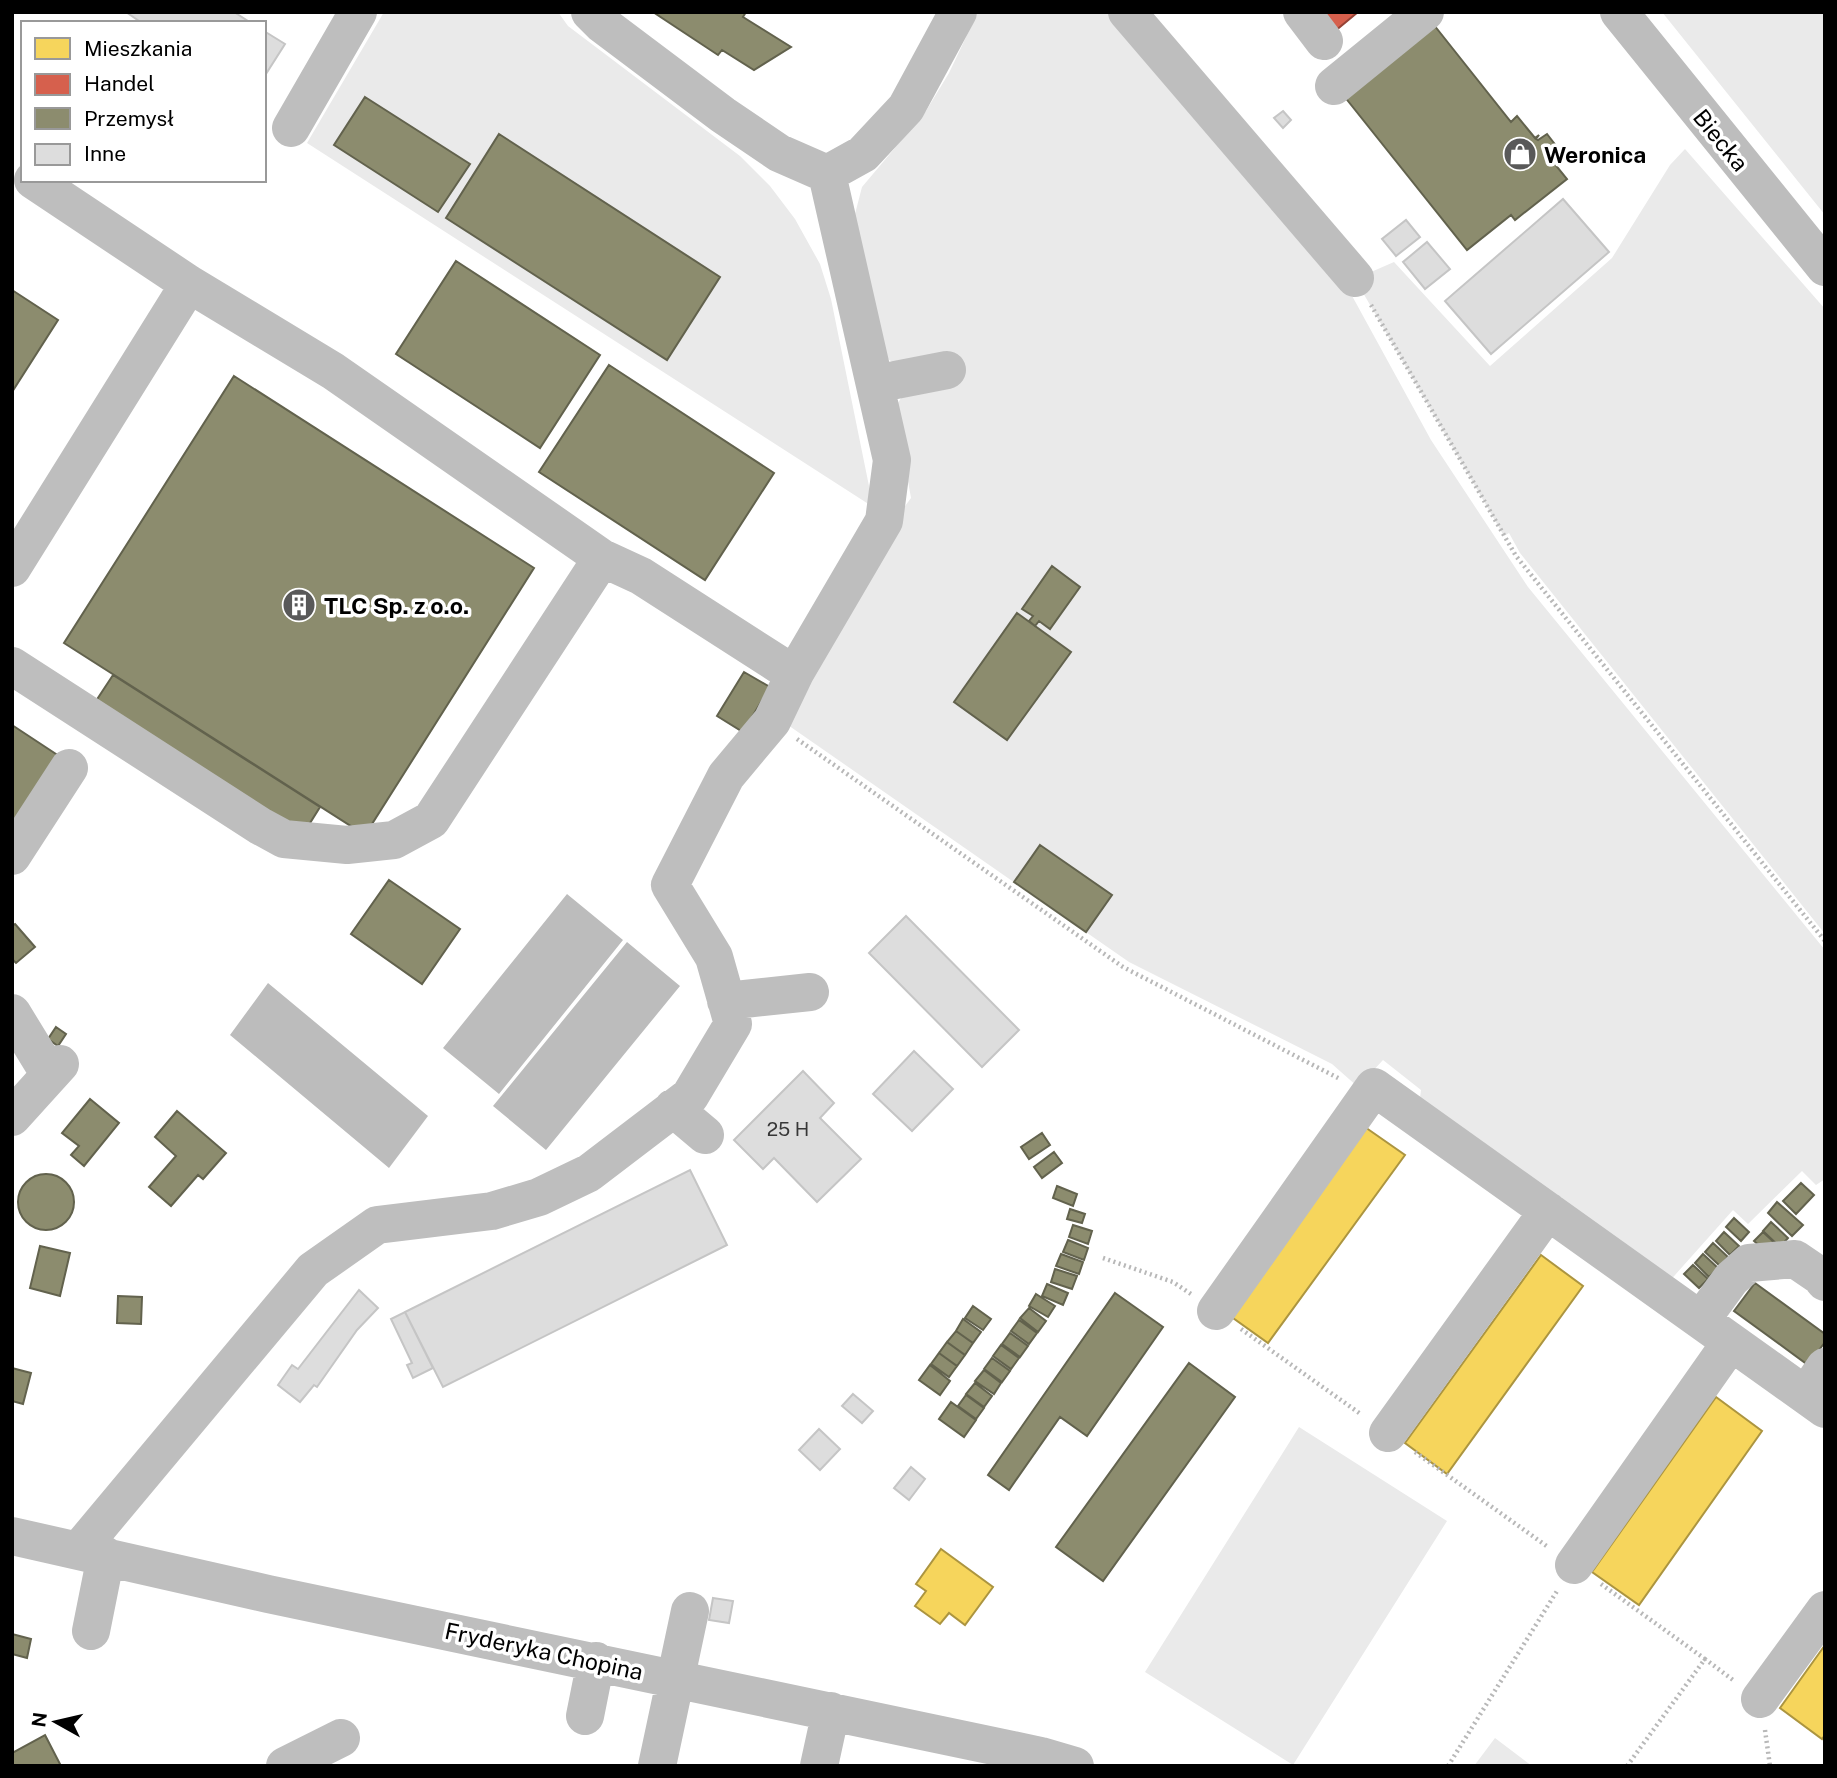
<svg xmlns="http://www.w3.org/2000/svg" width="1837" height="1778" font-family="'Public Sans',sans-serif">
	<style>
		.green { fill: #eaeaea }
		.water { fill: #bcbcbc }
		.homes { fill: #f6d55c; stroke: #ac9540; stroke-width: 2 }
		.shops { fill: #d6604d; stroke: #964336; stroke-width: 2 }
		.industry { fill: #8c8c6e; stroke: #62624d; stroke-width: 2 }
		.building { fill: #ddd; stroke: #c5c5c5; stroke-width: 2 }
		.lines { fill: none; stroke-linecap: round; stroke-linejoin: round }
		.path { stroke: #b8b8b8; stroke-width: 4.5; stroke-dasharray: 2 3.5; stroke-linecap: butt }
		.minor { stroke: #bebebe; stroke-width: 38 }
		.major { stroke: #bdbdbd; stroke-width: 38 }
		.labels { text-anchor: middle; dominant-baseline: central; stroke-width: 7; stroke-linejoin: round; paint-order: stroke }
		.number-label { font-size: 19px; fill: #373737 }
		.street-label { font-size: 23px; fill: #000; stroke: #fff }
		.poi-label { font-size: 23px; font-weight: bold; fill: #000; stroke: #fff; text-anchor: start }
	</style>
	<rect width="100%" height="100%" fill="#fff"/>
	<path class="green" d="M384 12H558L568 26 740 156 770 186 795 219 820 264 831 299 869 486 870 505 307 143Z
		M978 12H1107L1137 42 1345 283 1431 440 1528 587 1825 950V1179L1816 1185 1802 1171 1748 1224 1733 1210 1667 1284 1419 1106 1421 1090 1383 1060 1358 1087 1332 1064 1129 962 785 723 880 540 911 498 895 408 904 393 898 366 885 357 855 214 862 187 926 111 949 73Z
		M1662 12H1825V215Z
		M1685 149 1825 309V934L1520 553 1509 533 1504 536 1355 279 1394 262 1490 366 1612 258 1670 165Z
		M1299 1427 1447 1521 1293 1765 1145 1672Z
		M1495 1738 1532 1766H1474Z"/>
	<path class="water" d="M567 894 623 940 499 1094 443 1048Z
		M627 942 680 986 546 1150 493 1106Z
		M268 983 428 1116 389 1168 230 1035Z"/>
	<path class="homes" d="M1362 1125 1405 1155 1268 1343 1226 1313Z
		M1541 1255 1583 1286 1447 1474 1405 1443Z
		M1716 1397 1762 1431 1639 1605 1592 1572Z
		M941 1549 993 1587 965 1625 949 1613 940 1624 915 1606 926 1591 916 1584Z
		M1825 1645V1735L1822 1739 1780 1708Z"/>
	<path class="shops" d="M1320 12H1358L1335 31Z"/>
	<path class="industry" d="M653 12H746L743 17 791 47 754 70 722 50 718 55Z
		M1434 25 1511 122 1517 116 1535 138 1539 135 1536 139 1538 140 1547 134 1557 147 1548 153 1553 154 1549 157 1567 179 1515 220 1511 215 1467 250 1344 96Z
		M365 97 470 164 438 212 334 145Z
		M499 134 720 277 667 360 446 218Z
		M456 261 600 355 540 448 396 354Z
		M12 290 58 320 12 392Z
		M609 365 774 473 705 580 539 472Z
		M234 376 534 568 365 835 64 643Z
		M1052 566 1080 587 1050 629 1039 621 1035 626 1029 621 1033 616 1022 609Z
		M1017 613 1071 652 1007 740 954 702Z
		M744 672 770 687 743 732 717 716Z
		M113 675 320 807 300 839 92 707Z
		M12 725 59 756 12 828Z
		M1040 845 1112 895 1086 932 1014 882Z
		M389 880 460 929 422 984 351 934Z
		M15 924 35 947 16 963 12 959V926Z
		M56 1027 66 1034 58 1046 48 1039Z
		M90 1099 119 1123 84 1166 71 1155 79 1146 62 1133Z
		M177 1111 226 1153 203 1179 198 1175 171 1206 149 1187 176 1156 155 1137Z
		M1042 1133 1050 1145 1029 1159 1021 1147Z
		M1054 1152 1062 1163 1042 1178 1034 1167Z
		M18 1202a28 28 0 1 1 56 0a28 28 0 1 1-56 0Z
		M1801 1183 1814 1195 1796 1214 1783 1201Z
		M1057 1186 1077 1194 1073 1206 1053 1198Z
		M1777 1202 1803 1225 1792 1236 1768 1213Z
		M1070 1209 1085 1214 1082 1223 1067 1219Z
		M1734 1218 1749 1232 1741 1241 1726 1227Z
		M1771 1222 1788 1238 1780 1247 1763 1231Z
		M1073 1225 1092 1231 1088 1244 1069 1237Z
		M1724 1232 1739 1246 1730 1255 1716 1241Z
		M1763 1232 1778 1246 1769 1254 1754 1241Z
		M1068 1240 1088 1248 1084 1260 1063 1252Z
		M1713 1243 1728 1257 1720 1266 1705 1252Z
		M40 1246 70 1253 60 1296 30 1288Z
		M1061 1254 1083 1262 1079 1274 1056 1266Z
		M1703 1254 1718 1268 1709 1277 1695 1263Z
		M1693 1265 1708 1279 1699 1288 1684 1274Z
		M1055 1269 1077 1276 1072 1289 1051 1282Z
		M1755 1283 1825 1334V1342L1808 1365 1734 1311Z
		M1047 1284 1068 1293 1063 1305 1042 1296Z
		M1115 1293 1163 1327 1087 1436 1060 1417 1009 1490 988 1475Z
		M1036 1294 1055 1306 1048 1317 1029 1306Z
		M118 1296 142 1297 141 1324 117 1323Z
		M973 1306 991 1319 983 1330 965 1318Z
		M1029 1308 1046 1321 1038 1332 1020 1318Z
		M963 1319 981 1332 973 1343 956 1331Z
		M1019 1320 1037 1333 1029 1344 1011 1331Z
		M956 1331 973 1343 965 1355 947 1342Z
		M1010 1333 1028 1346 1020 1357 1002 1344Z
		M947 1342 965 1355 957 1366 939 1353Z
		M1001 1345 1019 1358 1011 1369 993 1356Z
		M939 1353 957 1366 949 1377 931 1364Z
		M992 1358 1010 1371 1002 1382 984 1369Z
		M1189 1363 1235 1397 1103 1581 1056 1547Z
		M930 1365 950 1381 940 1395 919 1380Z
		M12 1368 31 1373 23 1404 12 1401Z
		M984 1370 1001 1383 994 1394 975 1381Z
		M975 1383 992 1396 984 1407 966 1394Z
		M966 1395 984 1408 976 1419 958 1406Z
		M951 1402 976 1420 964 1437 939 1419Z
		M12 1634 31 1639 27 1658 12 1654Z
		M45 1735 61 1766H12V1753Z"/>
	<path class="building" d="M126 12H234L251 23H142Z
		M264 31 285 44 264 77Z
		M1283 111 1291 120 1283 128 1274 118Z
		M1563 199 1609 252 1491 354 1445 301Z
		M1406 220 1420 237 1396 256 1382 239Z
		M1427 242 1450 269 1425 289 1403 262Z
		M906 916 1019 1030 982 1067 869 953Z
		M914 1051 953 1089 912 1131 873 1094Z
		M803 1071 834 1103 820 1118 861 1159 817 1202 774 1158 763 1169 734 1140Z
		M690 1170 727 1245 443 1387 405 1312Z
		M359 1290 378 1308 357 1330 317 1387 314 1385 300 1402 278 1385 292 1365 298 1369Z
		M405 1312 433 1368 413 1378 407 1365 412 1363 391 1319Z
		M853 1394 873 1411 862 1423 842 1406Z
		M819 1429 840 1449 820 1470 799 1450Z
		M911 1467 925 1479 909 1500 894 1488Z
		M713 1598 733 1601 729 1623 709 1620Z"/>
	<g class="lines">
		<path class="path" d="M1371 305 1516 556 1825 941
			M797 739 1123 967 1340 1079
			M1103 1258 1173 1282 1191 1294
			M1241 1329 1362 1415
			M1415 1452 1548 1547
			M1601 1584 1705 1659
			M1765 1730 1770 1766
			M1448 1766 1557 1591
			M1627 1766 1705 1659 1733 1680"/>
		<path class="minor" d="M590 12 602 24 723 115 779 153 827 174 863 154 906 108 958 12
			M1127 12 1355 278
			M1302 12 1324 41
			M1334 86 1425 12
			M291 128 358 12
			M33 180 189 284 333 371 602 558 641 576 778 664 795 673
			M875 384 947 370
			M12 568 189 284
			M12 666 260 826 284 839 347 845 394 840 431 820 602 558
			M12 856 69 768
			M726 1001 810 992
			M12 1013 50 1075
			M673 1108 705 1135
			M12 1117 60 1064
			M1216 1311 1374 1087 1825 1409
			M1701 1320 1731 1279 1749 1263 1795 1259 1820 1276 1825 1282
			M1806 1395 1825 1367
			M1388 1433 1548 1211
			M12 1536 268 1594 1041 1756 1075 1766
			M79 1550 313 1270 377 1225 492 1211 539 1197 589 1173 690 1096 733 1024 714 957 670 885 726 776 772 721 795 673 884 521 892 460 827 174
			M1574 1565 1731 1342
			M91 1631 106 1556
			M1760 1699 1825 1610
			M585 1716 596 1661
			M285 1766 341 1738
			M657 1766 690 1611
			M819 1766 831 1711"/>
		<path class="major" d="M1619 12 1825 267"/>
	</g>
	<defs>
		<symbol id="shop-disc" viewBox="-11 -11 22 22"><circle r="9.5" fill="#595959" stroke="#fff"/><path d="M-5-2.5h2.3a2.7 3.5 0 0 1 5.4 0H5L5.5 6h-11ZM-1.5-2.5h3a1.5 2.3 0 0 0-3 0Z" fill="#fff"/></symbol>
		<symbol id="building-disc" viewBox="-11 -11 22 22"><circle r="9.5" fill="#595959" stroke="#fff"/><path d="M-4-6H4V6H1V3H-1V6H-4ZM-2.5-4.3h1.7v1.8h-1.7ZM.8-4.3h1.7v1.8H.8ZM-2.5-1h1.7V.8h-1.7ZM.8-1h1.7V.8H.8Z" fill="#fff"/></symbol>
	</defs>
	<g fill-rule="evenodd">
		<use href="#shop-disc" x="1501" y="135" width="38" height="38"/>
		<use href="#building-disc" x="280" y="586" width="38" height="38"/>
	</g>
	<g class="labels">
		<g class="number-label">
			<text x="788" y="1129">25 H</text>
		</g>
		<g class="street-label">
			<text transform="translate(1721 140) rotate(51)">Biecka</text>
			<text transform="translate(544 1651) rotate(12)">Fryderyka Chopina</text>
		</g>
		<g class="poi-label">
			<text x="1544" y="154">Weronica</text>
			<text x="324" y="605">TLC Sp. z o.o.</text>
		</g>
	</g>
	<rect width="1837" height="1778" fill="none" stroke="#000000" stroke-width="28"/>
	<rect x="21" y="21" width="245" height="161" fill="#ffffff" stroke="#999999" stroke-width="2"/>
	<rect x="35" y="38" width="35" height="21" fill="#f6d55c" stroke="#999999" stroke-width="2"/>
	<text x="84" y="56" font-size="21" fill="#000000">Mieszkania</text>
	<rect x="35" y="74" width="35" height="21" fill="#d6604d" stroke="#999999" stroke-width="2"/>
	<text x="84" y="91" font-size="21" fill="#000000">Handel</text>
	<rect x="35" y="108" width="35" height="21" fill="#8c8c6e" stroke="#999999" stroke-width="2"/>
	<text x="84" y="126" font-size="21" fill="#000000">Przemysł</text>
	<rect x="35" y="144" width="35" height="21" fill="#dddddd" stroke="#999999" stroke-width="2"/>
	<text x="84" y="161" font-size="21" fill="#000000">Inne</text>
	<g transform="translate(56 1722) rotate(278)" stroke="#ffffff" stroke-width="5" paint-order="stroke">
	<path d="M0-5L12 26L0 18L-12 26Z" fill="#000000"/>
	<text y="-10" font-size="19" font-weight="bold" text-anchor="middle" fill="#000000">N</text>
	</g>
</svg>
